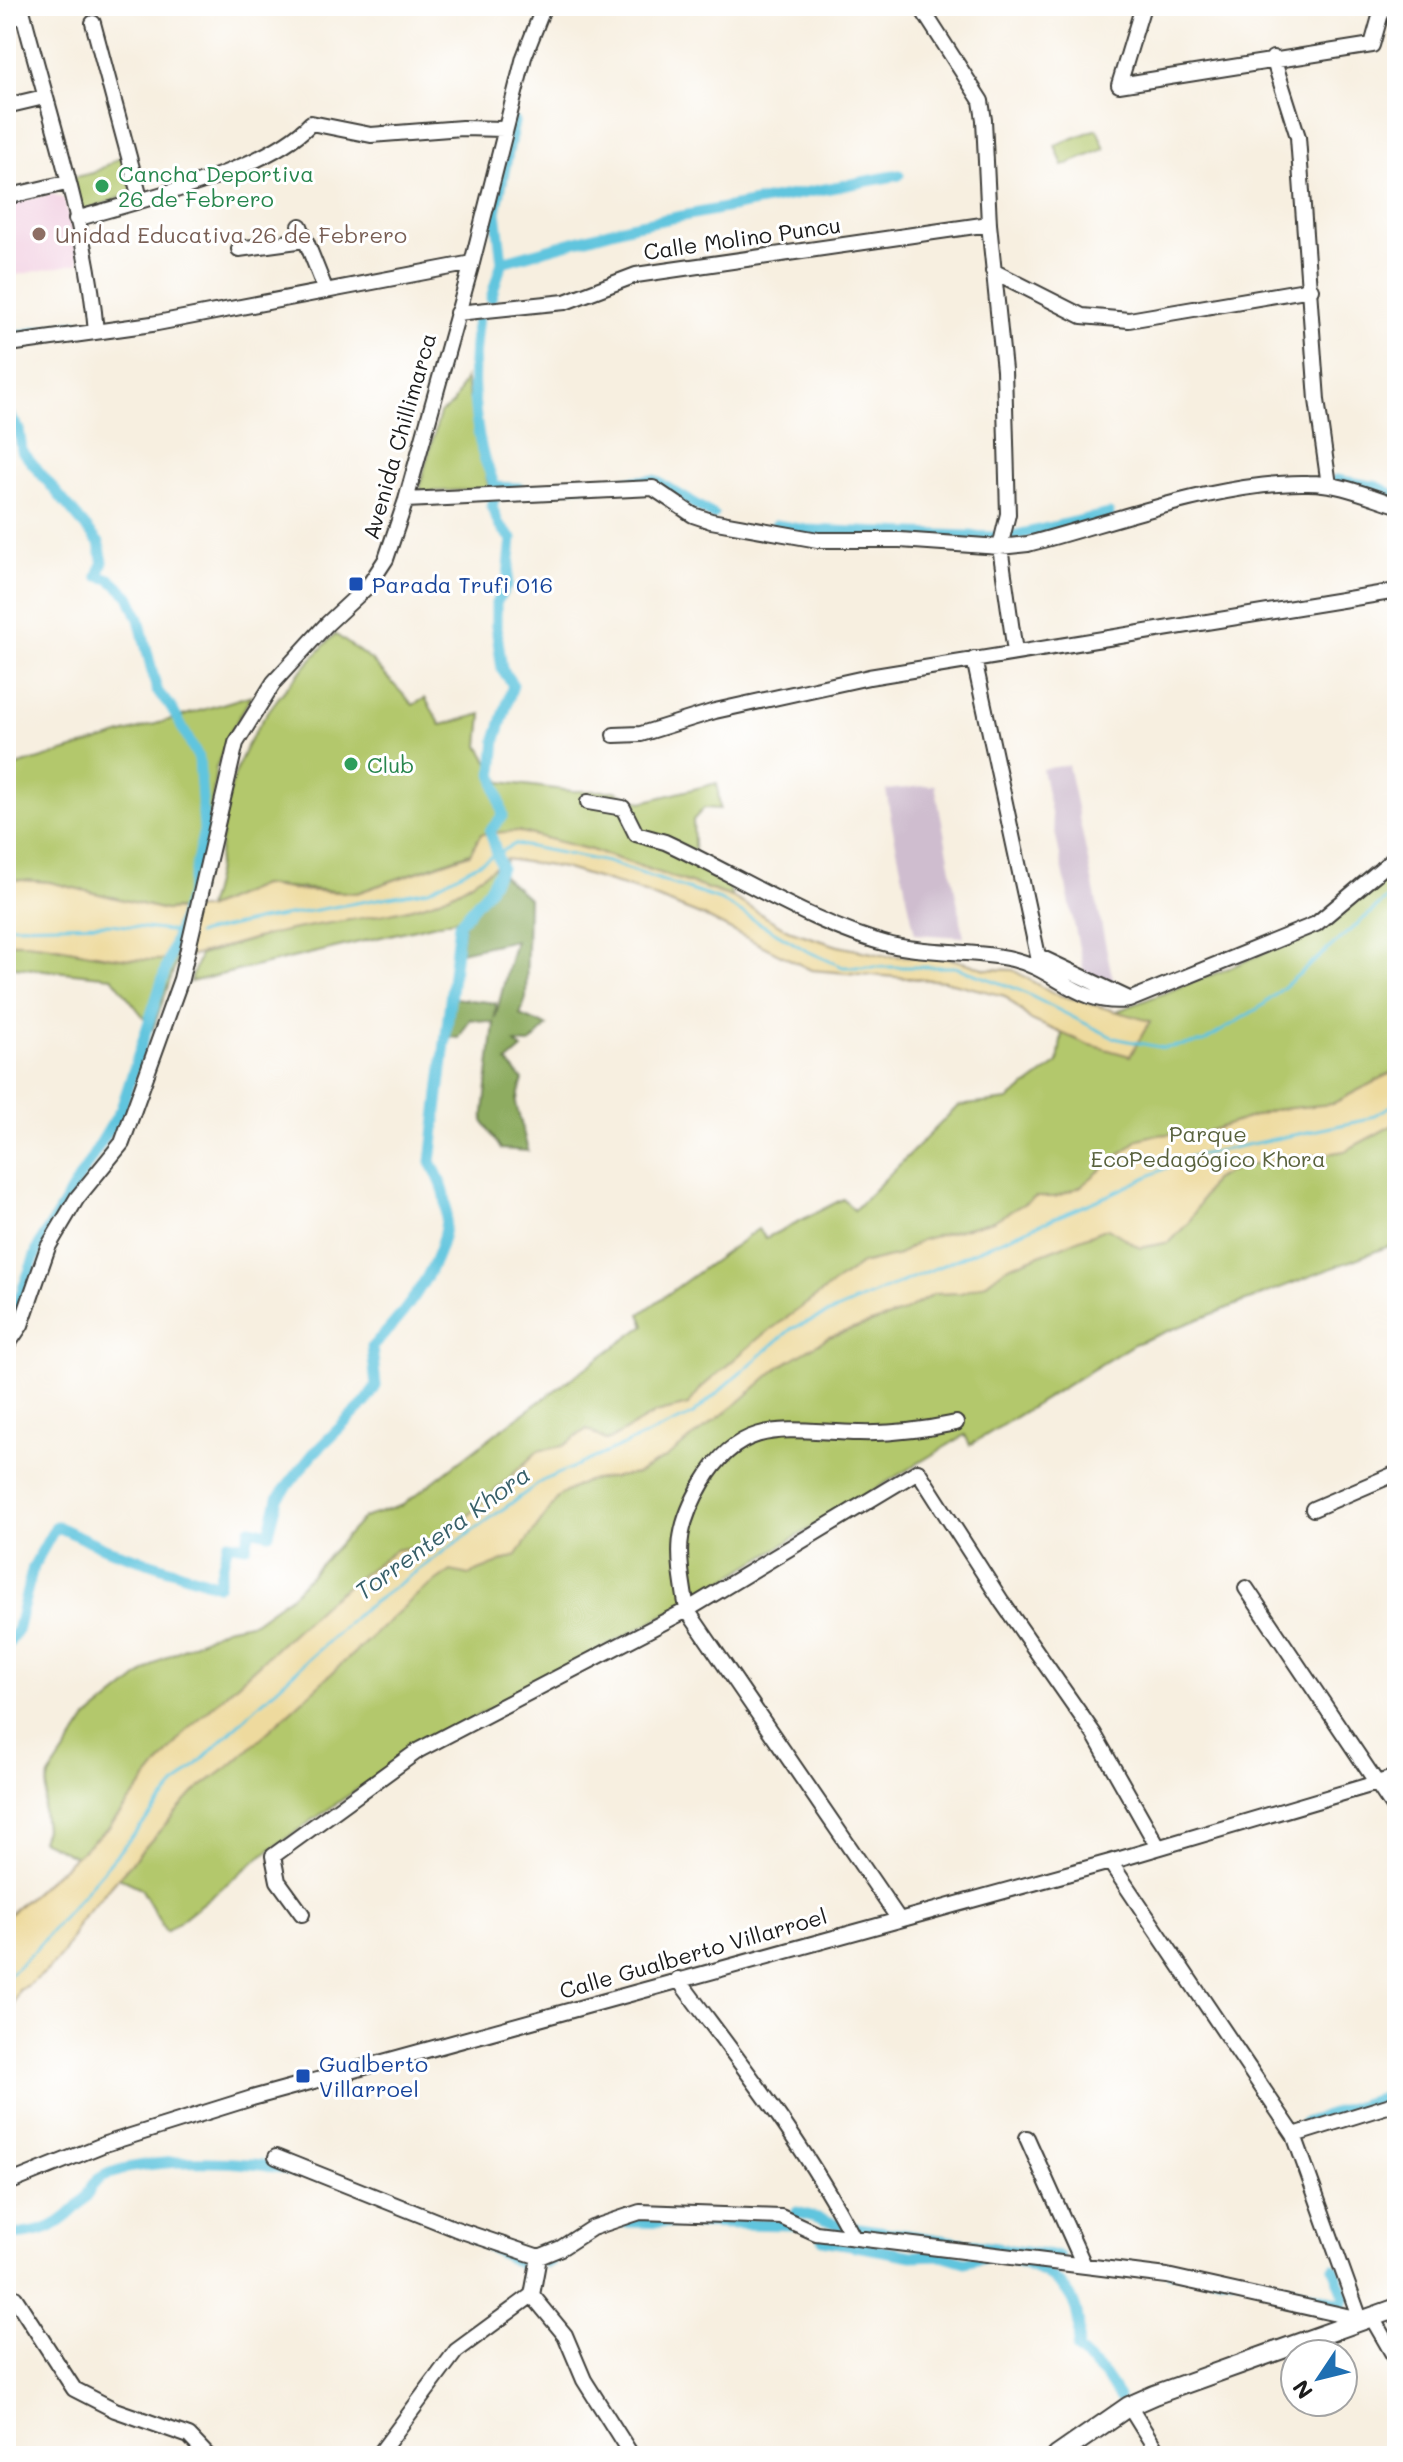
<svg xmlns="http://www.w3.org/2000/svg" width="1403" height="2462" font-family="Mali,sans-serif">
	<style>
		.built { fill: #f2cfe1 }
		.industrial { fill: #cfbdcf }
		.green { fill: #b3c86c; stroke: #687244; stroke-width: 2 }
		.forest { fill: #8eac60; stroke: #55643e; stroke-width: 2 }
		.sand { fill: #eeda9e; stroke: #857b5d; stroke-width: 2 }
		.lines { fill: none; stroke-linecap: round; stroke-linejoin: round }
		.stream { stroke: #61c5de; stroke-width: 3 }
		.canal { stroke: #61c5de; stroke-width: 11 }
		.minor-casing { stroke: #3d3c39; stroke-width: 18 }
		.major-casing { stroke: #3d3c39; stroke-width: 22 }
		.minor { stroke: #fff; stroke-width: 14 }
		.major { stroke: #fff; stroke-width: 18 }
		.leisure-dot { fill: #2e9e5b; stroke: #fff; stroke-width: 3 }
		.education-dot { fill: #8d6e63; stroke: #fff; stroke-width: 3 }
		.transit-dot { fill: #1a4fb4; stroke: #fff; stroke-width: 3 }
		.labels { text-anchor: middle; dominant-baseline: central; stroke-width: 6; stroke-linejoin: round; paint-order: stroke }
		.leisure-label { font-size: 22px; fill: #27864d; stroke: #fff; text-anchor: start }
		.education-label { font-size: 22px; fill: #785e54; stroke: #fff; text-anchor: start }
		.street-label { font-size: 22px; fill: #1c1c1c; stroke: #fff }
		.transit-label { font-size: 22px; fill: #164399; stroke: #fff; text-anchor: start }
		.park-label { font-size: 22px; fill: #58613c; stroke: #fff }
		.water-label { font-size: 24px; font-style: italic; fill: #38606a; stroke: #fff }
	</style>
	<rect width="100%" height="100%" fill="#fff"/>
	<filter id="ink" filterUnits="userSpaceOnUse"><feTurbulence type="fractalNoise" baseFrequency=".0125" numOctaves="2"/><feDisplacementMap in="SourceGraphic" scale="16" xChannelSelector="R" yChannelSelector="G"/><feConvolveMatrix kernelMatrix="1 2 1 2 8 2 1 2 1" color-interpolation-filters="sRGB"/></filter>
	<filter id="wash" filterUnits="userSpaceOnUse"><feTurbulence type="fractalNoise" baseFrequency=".006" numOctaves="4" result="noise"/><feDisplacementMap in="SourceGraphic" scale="32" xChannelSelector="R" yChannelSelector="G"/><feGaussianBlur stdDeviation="1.8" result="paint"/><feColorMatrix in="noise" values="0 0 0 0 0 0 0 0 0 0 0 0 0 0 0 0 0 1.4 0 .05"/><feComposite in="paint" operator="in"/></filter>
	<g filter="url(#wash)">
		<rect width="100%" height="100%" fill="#f7efe0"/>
		<path class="built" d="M53 194 64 199 80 263 6 277V204Z"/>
		<path class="industrial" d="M1068 765 1111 971 1116 989 1084 972 1042 769Z
			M935 785 964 937 915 934 892 825 886 790Z"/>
		<path class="green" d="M1097 129 1105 149 1063 166 1055 145Z
			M123 156 133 193 80 212 70 178 93 173Z
			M465 378 489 489 422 492 420 485 440 413 453 404Z
			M335 634 372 661 413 705 425 698 441 725 482 714 479 746 501 782 572 791H615L642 802 717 783 720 809 704 808 693 820 695 865 727 878 732 897 591 850 517 831 470 853 357 893 262 885 206 909C222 869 219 828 231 787 247 727 293 678 335 634Z
			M252 695 230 733 216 768 209 830 191 908 165 910 49 882 6 879V769Z
			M506 859 502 875 470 916 190 982 200 955 492 868Z
			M1397 864V1243L1134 1344 970 1445 965 1435 690 1601 417 1748 268 1851 166 1932 141 1888 41 1840 45 1829 43 1809 49 1776 87 1719 160 1660 225 1628 254 1622 292 1595 363 1518 403 1505 496 1433 645 1325 640 1314 758 1229 766 1238 843 1199 854 1210 958 1106 1008 1100 1058 1063 1062 1032 1222 971 1312 932Z
			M32 942C80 953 129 963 178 957L153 1029 112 977 6 966V943Z"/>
		<path class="forest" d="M502 875 528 898 526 998 520 1015 547 1026 530 1044 515 1043 522 1049 507 1062 523 1080 516 1103 528 1151 501 1149 483 1121 494 1023 470 1019 459 1038 450 1037 454 998 496 1003 495 1019 515 940 460 952 464 923Z"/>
		<path class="sand" d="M517 831 591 850 732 897 788 930 838 946 887 956 948 958 987 969 1013 970 1052 993 1150 1021 1130 1056 1087 1044 1031 1020 1005 996 944 981 811 970 705 917 637 890 563 868 506 859C482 875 460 892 432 902 379 920 319 921 264 936 227 945 190 961 151 960 102 960 55 941 6 943V879L49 882 165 910 206 909 262 885 296 890 357 893 470 854 481 834Z
			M1397 1070V1123L1345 1151 1238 1167 1213 1180 1189 1222 1170 1242 1140 1248 1108 1228 1006 1268 985 1284 961 1293 934 1294 901 1313 829 1337 779 1367 739 1402 667 1457 636 1474 587 1481 560 1495 516 1556 469 1575 451 1571 418 1594 235 1762 193 1793 78 1923C67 1954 48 1975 19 1990L6 2024V1917L110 1826 187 1730 326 1602 395 1550 426 1545 454 1529 538 1451 563 1446 587 1429 607 1441 656 1413 688 1405 702 1387 759 1338 861 1264 899 1255 921 1240 993 1221 1036 1197H1055L1080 1187 1139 1139 1154 1135 1206 1132 1272 1110 1332 1104Z"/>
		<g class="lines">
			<path class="stream" d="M6 926 111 924 186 933
				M197 934 260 920 429 890 515 844 607 862 720 900 807 951 843 967H955L1017 989 1114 1038 1164 1048 1203 1042 1262 1006 1397 890
				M6 1978 35 1950 175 1786 251 1712 360 1612 542 1481 692 1415 791 1329 1107 1196 1189 1157 1365 1120 1397 1103"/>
			<path class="canal" d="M541 29 552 6
				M502 262 630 226 899 175
				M491 298 502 262 496 212 514 122
				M478 317C472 363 471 404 482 451 485 463 492 474 494 487L520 488
				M6 338 76 325
				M6 410 19 429 22 451 99 543 103 562 98 576 110 579 129 596 139 619 157 691 171 707 199 759 204 830 190 893 121 1109 39 1245 14 1313 6 1324
				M1336 480 1378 487 1397 497
				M569 485 654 480 713 515
				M776 525 806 530 994 537
				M1012 536 1109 514
				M6 1647 17 1631 33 1567 56 1526 107 1549 218 1585 228 1543 246 1546 250 1529 269 1533 278 1498 313 1454 366 1402 376 1386 372 1347C408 1311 455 1251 445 1196 443 1185 436 1172 431 1162L459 924 488 890 501 867 490 831 503 815 493 773 496 739 513 685 502 669 496 626V603L507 585 512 539 499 525 492 507 494 498
				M1304 2123 1397 2093
				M796 2215 797 2212 847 2227
				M624 2222 794 2225
				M858 2228 1059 2257
				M6 2235C44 2234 60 2227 85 2198 89 2194 90 2187 94 2183 121 2154 261 2159 297 2172
				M474 2238 522 2265 529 2264
				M823 2240 912 2256 942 2255 965 2262 986 2257
				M1015 2261C1062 2276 1086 2298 1077 2350L1104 2375 1119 2397
				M547 2263 574 2247
				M1170 2271 1253 2279 1342 2304 1345 2297 1334 2268"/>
		</g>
	</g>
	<g filter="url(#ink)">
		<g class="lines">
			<defs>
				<path id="minor" d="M21 6C48 112 87 224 96 332
					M920 6 981 101 984 120 989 224 1004 370 1008 514 1000 547 1015 652
					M1143 6 1119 85 1372 45 1383 6
					M6 19 23 15
					M93 23 140 198
					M1273 58 1298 137 1317 400 1329 485
					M6 106 44 97
					M6 197 66 183
					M76 219C141 200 266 171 311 123L371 135 462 128 504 129
					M300 226 326 291
					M239 249 305 240
					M993 271 1082 316 1129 320 1311 289
					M457 313 565 302 636 275 989 224
					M9 344 152 324 472 263
					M406 500 653 488 693 515 711 521 818 540H900L1000 547 1028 544C1113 522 1221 481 1308 483 1340 483 1368 496 1397 505
					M974 659 1038 956 1129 999
					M614 735 641 734 715 711 869 677 1397 591
					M588 802 623 808 636 834 665 842C737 875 815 926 891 945 930 954 973 950 1012 959 1056 969 1079 1007 1129 1000L1316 924 1397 856
					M6 1347 21 1325 48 1247 77 1198 122 1143 181 979 236 743 274 682 327 624 369 585 386 559 406 500 472 263 524 57 544 6
					M1313 1509 1397 1473
					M1246 1588 1397 1813
					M1110 1862 1294 2135 1360 2319
					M302 1914 278 1881 273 1856 419 1750 687 1610 918 1471 1002 1602 1094 1734 1158 1847
					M898 1918 687 1610C678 1554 673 1532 703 1482 743 1414 792 1432 859 1433 893 1434 923 1430 956 1423
					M678 1979C740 2063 805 2144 853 2237
					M1294 2135 1397 2103
					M1027 2138 1083 2263
					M276 2157 456 2229 539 2257 561 2248 592 2228 640 2212 781 2217 816 2233 1167 2276 1360 2319
					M6 2184 105 2144 252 2098 1110 1862 1397 1777
					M6 2294 15 2298 74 2389 115 2410 189 2436 208 2456
					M532 2295 565 2335 584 2380 632 2456
					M1371 2316 1397 2361
					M1129 2406 1160 2456
					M378 2456 456 2351 532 2295 539 2257"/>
				<path id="major" d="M1057 2456 1129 2406 1154 2395 1397 2308"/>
			</defs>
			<use href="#minor" class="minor-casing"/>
			<use href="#major" class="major-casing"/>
			<use href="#minor" class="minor"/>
			<use href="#major" class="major"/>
		</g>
	</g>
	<g class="leisure-dot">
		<circle cx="102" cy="186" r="8"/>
		<circle cx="351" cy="764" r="8"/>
	</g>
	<circle class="education-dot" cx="39" cy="234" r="8"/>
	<g class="transit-dot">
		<rect x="348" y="576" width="16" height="16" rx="4"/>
		<rect x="295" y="2068" width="16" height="16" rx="4"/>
	</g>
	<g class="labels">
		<g class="leisure-label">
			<text x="118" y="173">Cancha Deportiva<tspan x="118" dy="25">26 de Febrero</tspan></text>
			<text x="367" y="764">Club</text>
		</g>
		<g class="education-label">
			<text x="55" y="234">Unidad Educativa 26 de Febrero</text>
		</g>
		<g class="street-label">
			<text transform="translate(742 238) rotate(-8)">Calle Molino Puncu</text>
			<text transform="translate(399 436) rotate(-74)">Avenida Chillimarca</text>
			<text transform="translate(693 1953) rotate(-16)">Calle Gualberto Villarroel</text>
		</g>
		<g class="transit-label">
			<text x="372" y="584">Parada Trufi 016</text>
			<text x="319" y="2063">Gualberto<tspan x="319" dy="25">Villarroel</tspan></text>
		</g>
		<g class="park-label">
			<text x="1208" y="1133">Parque<tspan x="1208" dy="25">EcoPedagógico Khora</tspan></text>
		</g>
		<g class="water-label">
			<text transform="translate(442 1532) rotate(-36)">Torrentera Khora</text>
		</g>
	</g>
	<rect width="1403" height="2462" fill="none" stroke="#fff" stroke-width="32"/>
	<g transform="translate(1319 2378) rotate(235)"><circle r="38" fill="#ffffff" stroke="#a4a4a4" stroke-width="2"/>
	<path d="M0-6L14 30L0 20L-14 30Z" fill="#1f6fb2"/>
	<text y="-12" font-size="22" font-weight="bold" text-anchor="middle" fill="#1c1c1c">N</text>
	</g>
</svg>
